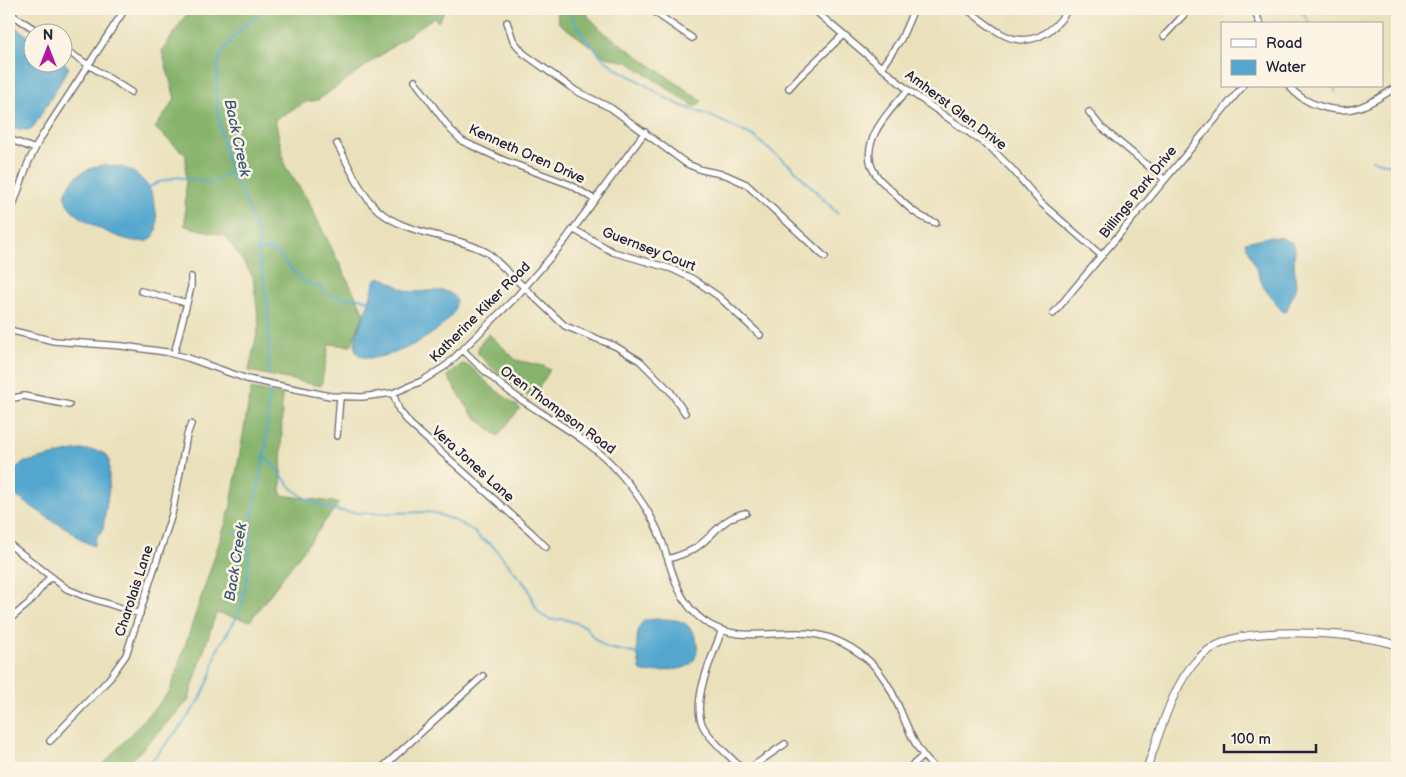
<svg xmlns="http://www.w3.org/2000/svg" width="1406" height="777" font-family="'Balsamiq Sans',sans-serif">
	<style>
		.forest { fill: #87b46c; stroke: #546b54 }
		.water { fill: #53a7cf; stroke: #3a6485 }
		.lines { fill: none; stroke-linecap: round; stroke-linejoin: round }
		.stream { stroke: #53a7cf; stroke-width: 2 }
		.minor-casing { stroke: #686568; stroke-width: 8 }
		.tertiary-casing { stroke: #686568; stroke-width: 9 }
		.minor { stroke: #fff; stroke-width: 5.5 }
		.tertiary { stroke: #fff; stroke-width: 7 }
		.labels { text-anchor: middle; dominant-baseline: central; stroke-width: 5; stroke-linejoin: round; paint-order: stroke }
		.street-label { font-size: 14px; fill: #22223b; stroke: #fcf5e5 }
		.water-label { font-size: 15px; font-style: italic; fill: #365776; stroke: #fcf5e5 }
	</style>
	<rect width="100%" height="100%" fill="#fcf5e5"/>
	<filter id="ink" filterUnits="userSpaceOnUse"><feTurbulence type="fractalNoise" baseFrequency=".02" numOctaves="2"/><feDisplacementMap in="SourceGraphic" scale="10" xChannelSelector="R" yChannelSelector="G"/><feConvolveMatrix kernelMatrix="1 2 1 2 8 2 1 2 1" color-interpolation-filters="sRGB"/></filter>
	<filter id="wash" filterUnits="userSpaceOnUse"><feTurbulence type="fractalNoise" baseFrequency=".0096" numOctaves="4" result="noise"/><feDisplacementMap in="SourceGraphic" scale="20" xChannelSelector="R" yChannelSelector="G"/><feGaussianBlur stdDeviation="1.12" result="paint"/><feColorMatrix in="noise" values="0 0 0 0 0 0 0 0 0 0 0 0 0 0 0 0 0 1.4 0 .05"/><feComposite in="paint" operator="in"/></filter>
	<g filter="url(#wash)">
		<rect width="100%" height="100%" fill="#eae1bc"/>
		<path class="forest" d="M190 9H446L438 22 434 17 318 100 306 102 275 119 285 166 307 199 364 313 351 346 329 344 321 386 249 371 259 324 253 277 226 236 185 226 186 155 155 128 175 99 162 51Z
			M556 9H586L588 16 605 33 702 101 695 107 628 62 606 57 559 23Z
			M489 334 516 360 543 366 550 370 532 399 493 369 478 354C477 345 483 341 489 334Z
			M462 364 470 366 493 388 520 408 498 436 472 414 447 376Z
			M251 389 282 395 281 495 339 503 250 621 216 613 188 701 124 768H100L170 691 230 510Z"/>
		<path class="water" d="M9 26 16 27 32 39V62H62L63 61 69 68 34 126 29 130 9 129Z
			M103 165C113 166 125 166 133 172 138 175 146 183 149 188 155 198 162 231 151 239 137 251 71 219 66 201 64 195 67 189 71 183 78 172 90 168 103 165Z
			M1268 237 1283 238 1292 243 1295 249 1294 263 1296 287 1286 312 1282 311 1264 288 1245 242Z
			M379 277C390 280 398 288 408 291 425 295 445 283 456 299 456 306 455 312 450 317 436 336 393 358 370 358 361 357 355 356 355 345 355 335 363 318 367 308 370 299 372 289 376 279Z
			M80 450C92 450 103 449 109 459V487L103 529 96 538 94 546 81 540 68 529 53 521 13 494V471L22 463 69 452Z
			M645 620C653 619 671 618 679 621 698 626 705 658 686 667 679 670 670 669 663 671 655 672 648 674 641 671 637 659 633 627 645 620Z"/>
		<g class="lines">
			<path class="stream" d="M265 9 241 29 229 43 220 56 217 68V104L221 135 230 172 243 196 259 237 257 250 263 274 268 307 269 374
				M567 9 585 38 605 60 617 69 641 82 664 97 682 106 711 116 755 137 767 148 791 166 838 214
				M1301 9 1310 24
				M1335 92V86
				M1372 160 1397 166
				M148 188 159 182 177 177 211 183 230 172
				M257 250H273L277 252 289 267 306 283 319 287 330 295 346 299 359 298 369 301
				M264 456C278 467 284 483 298 493 334 521 383 512 426 512L435 513 456 521 472 530 481 539 492 545 528 588 537 610 543 616 552 620 564 619 585 626 593 637 607 648 639 654
				M233 532 250 537
				M146 768 181 726 200 700 211 675 217 650 240 612 247 578 251 525 266 444 269 392"/>
		</g>
	</g>
	<g filter="url(#ink)">
		<g class="lines">
			<defs>
				<path id="minor" d="M650 9 692 38
					M813 9 908 90 991 148 1013 170 1041 203 1102 256
					M966 9C978 17 989 27 1002 34 1029 49 1054 33 1068 9
					M1254 9 1260 24
					M9 13 39 32
					M507 22 513 40 523 53 576 91 611 108 687 164 702 170 726 175 746 184 825 257
					M1164 36 1189 9
					M62 48 131 92
					M881 68 901 39 914 9
					M415 81 450 129 462 141 503 160 571 185 595 200
					M1289 86C1304 105 1336 115 1360 107 1373 102 1386 94 1397 86
					M789 88 798 78 843 35
					M908 90C889 111 854 146 877 176 881 182 888 187 893 192 906 206 918 217 936 223
					M1089 112 1101 127 1164 179
					M9 139 35 149
					M337 144C348 163 357 187 372 204 399 236 452 233 488 253L565 326 615 346 640 361 670 391 685 413
					M9 217 28 163 40 139 125 9
					M573 229 613 252 672 269 693 279 718 296 760 335
					M141 291 187 303
					M1053 314 1243 86
					M9 330 54 341 122 346 166 352 188 358 247 379 330 396 362 397 393 393 422 381 447 365 517 296 563 243 645 132
					M463 350C480 367 497 383 517 397 548 418 593 442 617 470 632 487 648 509 657 529 672 562 673 599 704 621 733 642 767 632 800 633 825 633 849 644 868 660 903 691 902 740 935 768
					M174 354 191 287V277
					M393 393 399 410 410 424 532 533 546 547
					M9 399 24 396 69 405
					M337 436 340 397
					M9 544 67 589 84 596 140 614
					M668 559C678 556 689 553 697 547 714 535 724 516 746 513
					M9 620 29 603 50 577
					M722 630C713 656 689 703 704 728 713 743 729 755 741 768
					M50 741 109 679 126 655 172 514 187 435 191 424
					M382 768 483 676
					M750 768 785 744
					M909 768 923 756"/>
				<path id="tertiary" d="M1147 768C1159 736 1172 686 1196 661 1204 652 1216 645 1227 641 1266 627 1358 633 1397 645"/>
			</defs>
			<use href="#minor" class="minor-casing"/>
			<use href="#tertiary" class="tertiary-casing"/>
			<use href="#minor" class="minor"/>
			<use href="#tertiary" class="tertiary"/>
		</g>
	</g>
	<g class="labels">
		<g class="street-label">
			<text transform="translate(956 110) rotate(37)">Amherst Glen Drive</text>
			<text transform="translate(527 154) rotate(24)">Kenneth Oren Drive</text>
			<text transform="translate(1138 192) rotate(-51)">Billings Park Drive</text>
			<text transform="translate(649 249) rotate(21)">Guernsey Court</text>
			<text transform="translate(480 312) rotate(-45)">Katherine Kiker Road</text>
			<text transform="translate(558 410) rotate(36)">Oren Thompson Road</text>
			<text transform="translate(473 464) rotate(42)">Vera Jones Lane</text>
			<text transform="translate(134 591) rotate(-72)">Charolais Lane</text>
		</g>
		<g class="water-label">
			<text transform="translate(237 138) rotate(78)">Back Creek</text>
			<text transform="translate(236 562) rotate(-81)">Back Creek</text>
		</g>
	</g>
	<rect width="1406" height="777" fill="none" stroke="#fcf5e5" stroke-width="30"/>
	<rect x="1221" y="22" width="162" height="65" fill="#fcf5e5" stroke="#a5a1a1"/>
	<rect x="1231" y="39" width="25" height="8" fill="#ffffff" stroke="#a5a1a1"/>
	<text x="1266" y="48" font-size="15" fill="#22223b">Road</text>
	<rect x="1231" y="60" width="25" height="15" fill="#53a7cf" stroke="#a5a1a1"/>
	<text x="1266" y="72" font-size="15" fill="#22223b">Water</text>
	<g transform="translate(48 48)"><circle r="24" fill="#fcf5e5" stroke="#a5a1a1"/>
	<path d="M0-4L9 19L0 12L-9 19Z" fill="#b5179e"/>
	<text y="-8" font-size="14" font-weight="bold" text-anchor="middle" fill="#22223b">N</text>
	</g>
	<path d="M1224 744v8h92v-8" fill="none" stroke="#22223b" stroke-width="2.5"/>
	<text x="1231" y="744" font-size="15" fill="#22223b" stroke="#fcf5e5" stroke-width="4" paint-order="stroke">100 m</text>
</svg>
